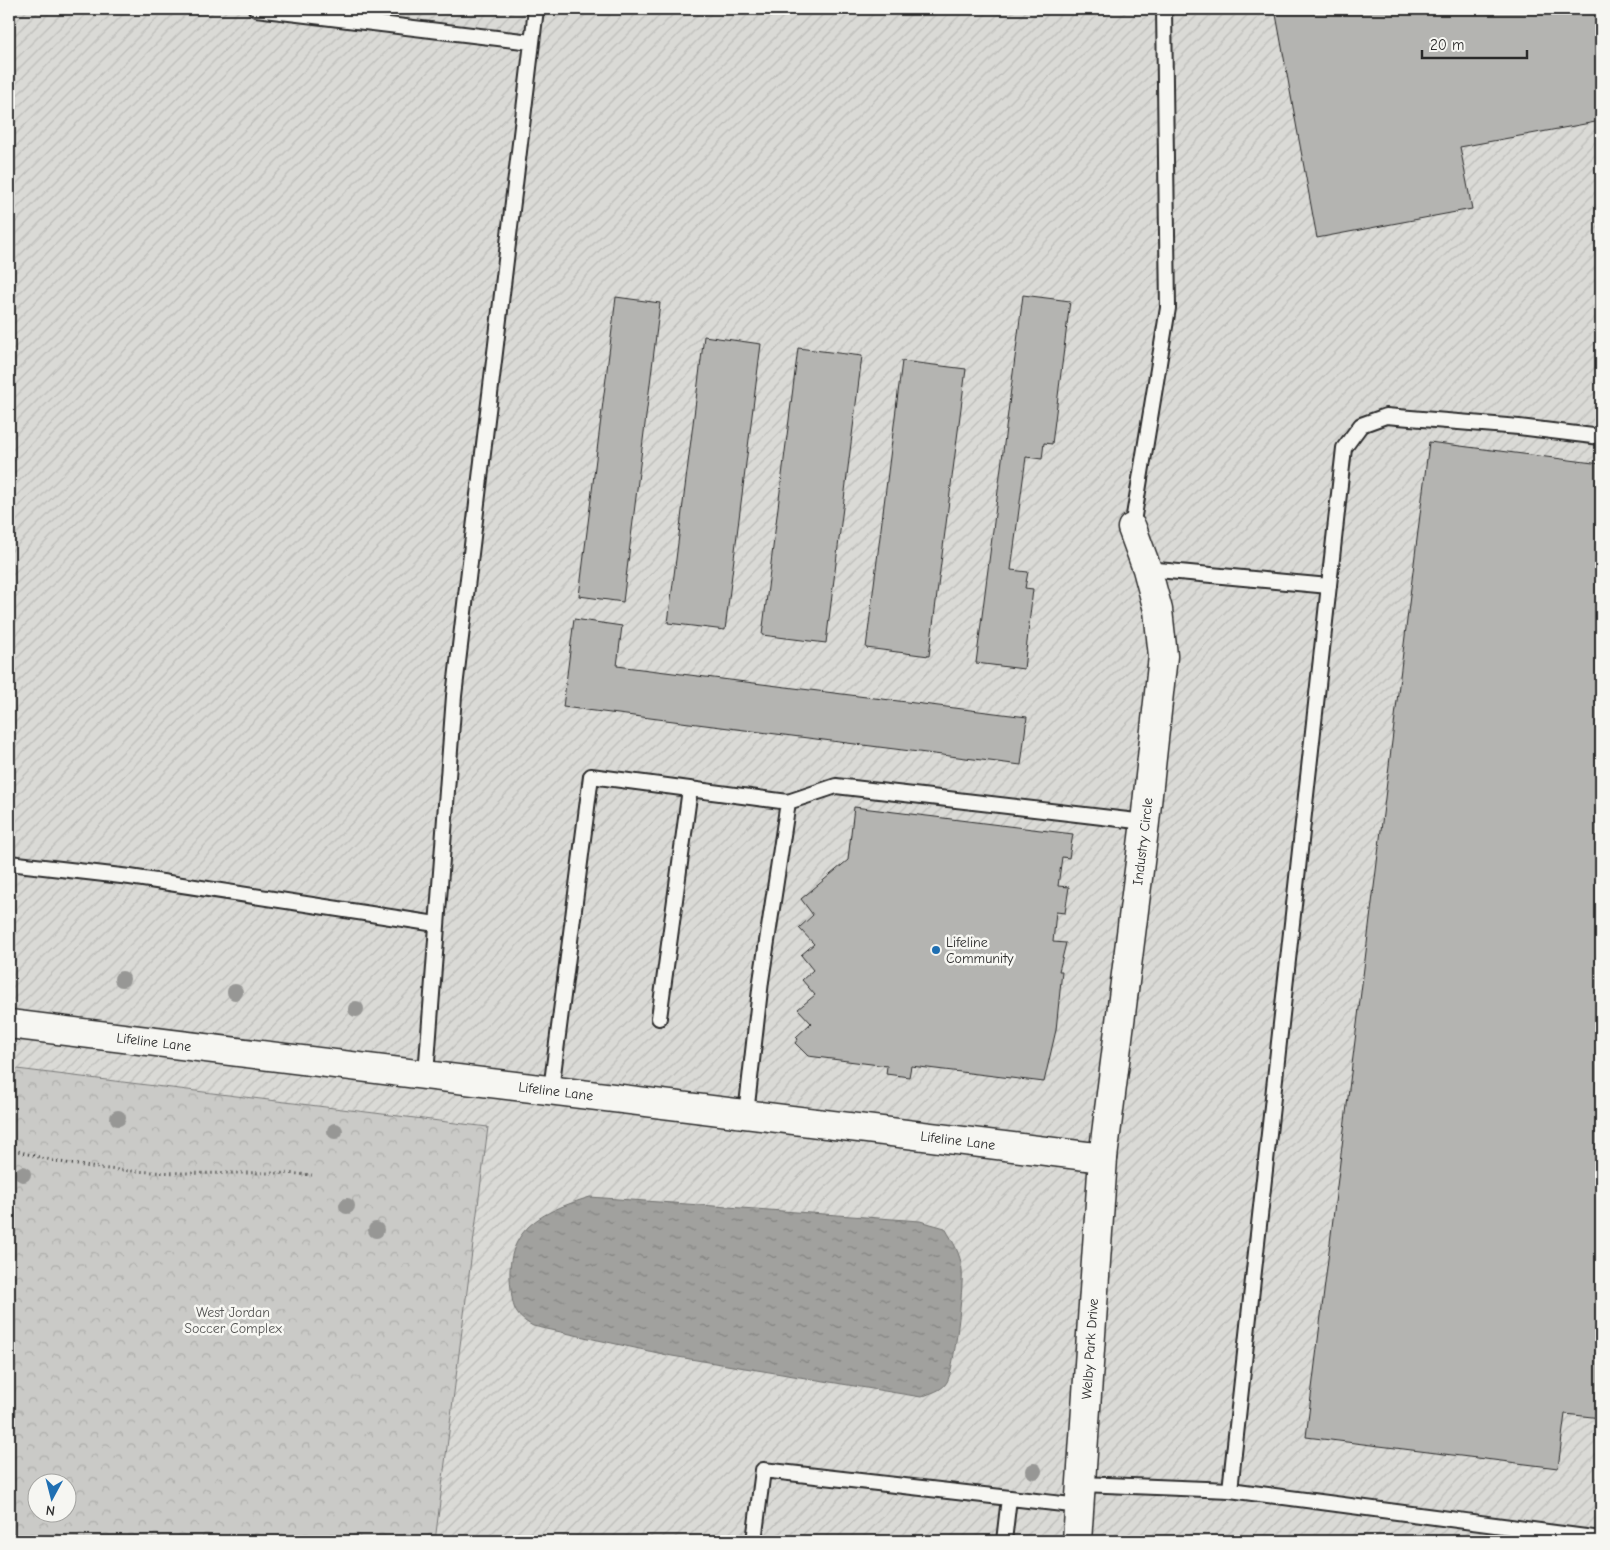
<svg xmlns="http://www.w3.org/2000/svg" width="1610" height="1550" font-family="'Comic Neue',sans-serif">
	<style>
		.industrial { fill: url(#industrial-furrows) }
		.forest { fill: url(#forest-crowns); stroke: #7a7a79; fill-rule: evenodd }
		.water { fill: url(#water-ripples); stroke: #727270 }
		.building { fill: #b4b4b1; stroke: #2b2b2b }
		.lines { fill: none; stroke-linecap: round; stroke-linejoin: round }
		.lane-casing { stroke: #2b2b2b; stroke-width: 18 }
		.street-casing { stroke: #2b2b2b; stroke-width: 31 }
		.secondary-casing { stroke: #2b2b2b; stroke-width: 31 }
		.path { stroke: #2b2b2b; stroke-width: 3; stroke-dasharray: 1 4; stroke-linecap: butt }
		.lane { stroke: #f6f6f2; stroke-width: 14 }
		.street { stroke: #f6f6f2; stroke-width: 28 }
		.secondary { stroke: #f6f6f2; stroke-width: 28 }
		.tree { fill: #979795 }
		.poi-dot { fill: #1f6fb2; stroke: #f6f6f2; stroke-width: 2 }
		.labels { text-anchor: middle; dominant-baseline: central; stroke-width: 5; stroke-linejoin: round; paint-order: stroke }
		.street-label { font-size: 14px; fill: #2b2b2b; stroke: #f6f6f2 }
		.poi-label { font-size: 14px; fill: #2b2b2b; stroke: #f6f6f2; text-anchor: start }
		.park-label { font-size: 14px; fill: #535352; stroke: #f6f6f2 }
	</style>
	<defs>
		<pattern id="industrial-furrows" width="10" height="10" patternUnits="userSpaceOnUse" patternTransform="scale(1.25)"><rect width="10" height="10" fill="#dadad6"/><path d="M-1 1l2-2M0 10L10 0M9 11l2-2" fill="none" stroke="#bbbbb8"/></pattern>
		<pattern id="forest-crowns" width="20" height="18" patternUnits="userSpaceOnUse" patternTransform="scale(1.25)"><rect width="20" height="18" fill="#cacac7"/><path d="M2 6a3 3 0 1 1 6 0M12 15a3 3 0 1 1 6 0" fill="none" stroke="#aeaeab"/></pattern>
		<pattern id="water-ripples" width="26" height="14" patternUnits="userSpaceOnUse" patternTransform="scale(1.25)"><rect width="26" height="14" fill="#a1a19e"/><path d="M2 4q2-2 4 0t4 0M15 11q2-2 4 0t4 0" fill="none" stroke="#838381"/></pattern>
	</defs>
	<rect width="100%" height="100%" fill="#eaeae6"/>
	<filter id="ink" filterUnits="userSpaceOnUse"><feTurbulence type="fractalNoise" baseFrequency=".02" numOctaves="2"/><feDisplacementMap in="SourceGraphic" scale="10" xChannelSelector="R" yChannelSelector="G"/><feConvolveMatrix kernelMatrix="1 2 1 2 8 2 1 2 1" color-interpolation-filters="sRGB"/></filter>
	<g filter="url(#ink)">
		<path class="industrial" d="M9 9H1601V1541H435L488 1127 9 1068Z"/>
		<path class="forest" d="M9 1068 488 1127 435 1541H9ZM38 1482H68V1512H38Z"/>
		<path class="water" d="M590 1197 920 1221 945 1228C953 1242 961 1254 962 1270 964 1285 954 1371 947 1382 942 1391 930 1393 921 1397L672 1356 533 1326C515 1316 513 1309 511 1289 503 1229 541 1212 590 1197Z"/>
		<path class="building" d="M1275 9H1598L1601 27V121L1460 147 1472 209 1317 238Z
			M1023 295 1070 301 1052 444 1044 443 1042 459 1026 457 1011 570 1028 572 1025 588 1033 589 1024 669 976 663Z
			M616 297 660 303 623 602 579 596Z
			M704 336 761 344 725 630 668 623Z
			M798 348 862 356 826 643 762 635Z
			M902 361 966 369 929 656 866 648Z
			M1429 442 1601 464V1418L1565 1414 1558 1468 1306 1437Z
			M574 619 622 626 617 666 1027 717 1021 765 563 707Z
			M854 807 1073 834 1069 858 1062 857 1058 886 1069 887 1065 913 1056 912 1053 942 1066 943 1059 971H1062L1056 1030 1044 1082 911 1066 909 1077 886 1074 887 1066 808 1056 795 1043 798 1039 796 1037 811 1023 798 1009 815 995 802 980 813 970 801 955 814 944 799 928 813 915 801 899 848 860Z"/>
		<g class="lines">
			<defs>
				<path id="lane" d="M256 9 531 42
					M1132 528 1168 308 1164 9
					M1147 569 1329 586
					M9 863 130 877 436 924
					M659 1018 690 789
					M426 1075 454 696 536 9
					M551 1090 591 776 788 802
					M746 1114 761 981 788 802 836 786 1145 822
					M1081 1484 1230 1490 1601 1539
					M1230 1490 1344 448 1361 425 1386 416 1519 427 1601 437
					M754 1541 763 1470 1080 1506
					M1004 1541 1009 1498"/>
				<g id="street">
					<path id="s1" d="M1103 1158 1145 822 1163 656 1158 610 1147 569 1132 528"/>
				</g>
				<g id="secondary">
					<path id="s2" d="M9 1024 1103 1158 1077 1541"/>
				</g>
			</defs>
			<use href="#lane" class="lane-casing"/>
			<use href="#street" class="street-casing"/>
			<use href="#secondary" class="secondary-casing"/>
			<path class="path" d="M9 1148C66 1168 125 1172 186 1173 228 1174 270 1171 312 1175"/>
			<use href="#lane" class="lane"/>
			<use href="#street" class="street"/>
			<use href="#secondary" class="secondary"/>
		</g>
		<g class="tree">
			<circle cx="122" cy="979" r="8"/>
			<circle cx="235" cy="992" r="8"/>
			<circle cx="356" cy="1009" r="8"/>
			<circle cx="118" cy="1118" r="8"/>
			<circle cx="335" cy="1131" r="8"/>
			<circle cx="23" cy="1174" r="8"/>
			<circle cx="347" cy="1206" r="8"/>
			<circle cx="376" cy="1230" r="8"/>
			<circle cx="1034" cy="1471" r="8"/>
		</g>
	</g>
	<circle class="poi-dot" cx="936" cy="950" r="5"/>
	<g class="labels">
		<g class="street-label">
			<text stroke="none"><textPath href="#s1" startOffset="319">Industry Circle</textPath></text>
			<text stroke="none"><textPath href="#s2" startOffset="146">Lifeline Lane</textPath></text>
			<text stroke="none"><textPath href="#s2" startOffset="551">Lifeline Lane</textPath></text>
			<text stroke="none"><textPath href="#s2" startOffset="956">Lifeline Lane</textPath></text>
			<text transform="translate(1090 1349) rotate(-86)">Welby Park Drive</text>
		</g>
		<g class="poi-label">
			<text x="946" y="942">Lifeline<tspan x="946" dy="16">Community</tspan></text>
		</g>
		<g class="park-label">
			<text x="233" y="1312">West Jordan<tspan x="233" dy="16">Soccer Complex</tspan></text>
		</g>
	</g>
	<rect width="1610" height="1550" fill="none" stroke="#f6f6f2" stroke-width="30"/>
	<rect x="15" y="15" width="1580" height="1520" fill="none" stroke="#2b2b2b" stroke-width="2" filter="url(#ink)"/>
	<g transform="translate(52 1498) rotate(187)"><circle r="24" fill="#f6f6f2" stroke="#a5a5a2"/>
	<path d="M0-4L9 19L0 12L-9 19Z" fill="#1f6fb2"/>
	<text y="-8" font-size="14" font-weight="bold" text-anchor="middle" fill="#2b2b2b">N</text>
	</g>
	<path d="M1422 50v8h105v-8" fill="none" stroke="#2b2b2b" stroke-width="2.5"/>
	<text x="1430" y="50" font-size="15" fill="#2b2b2b" stroke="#f6f6f2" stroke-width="4" paint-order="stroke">20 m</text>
</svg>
